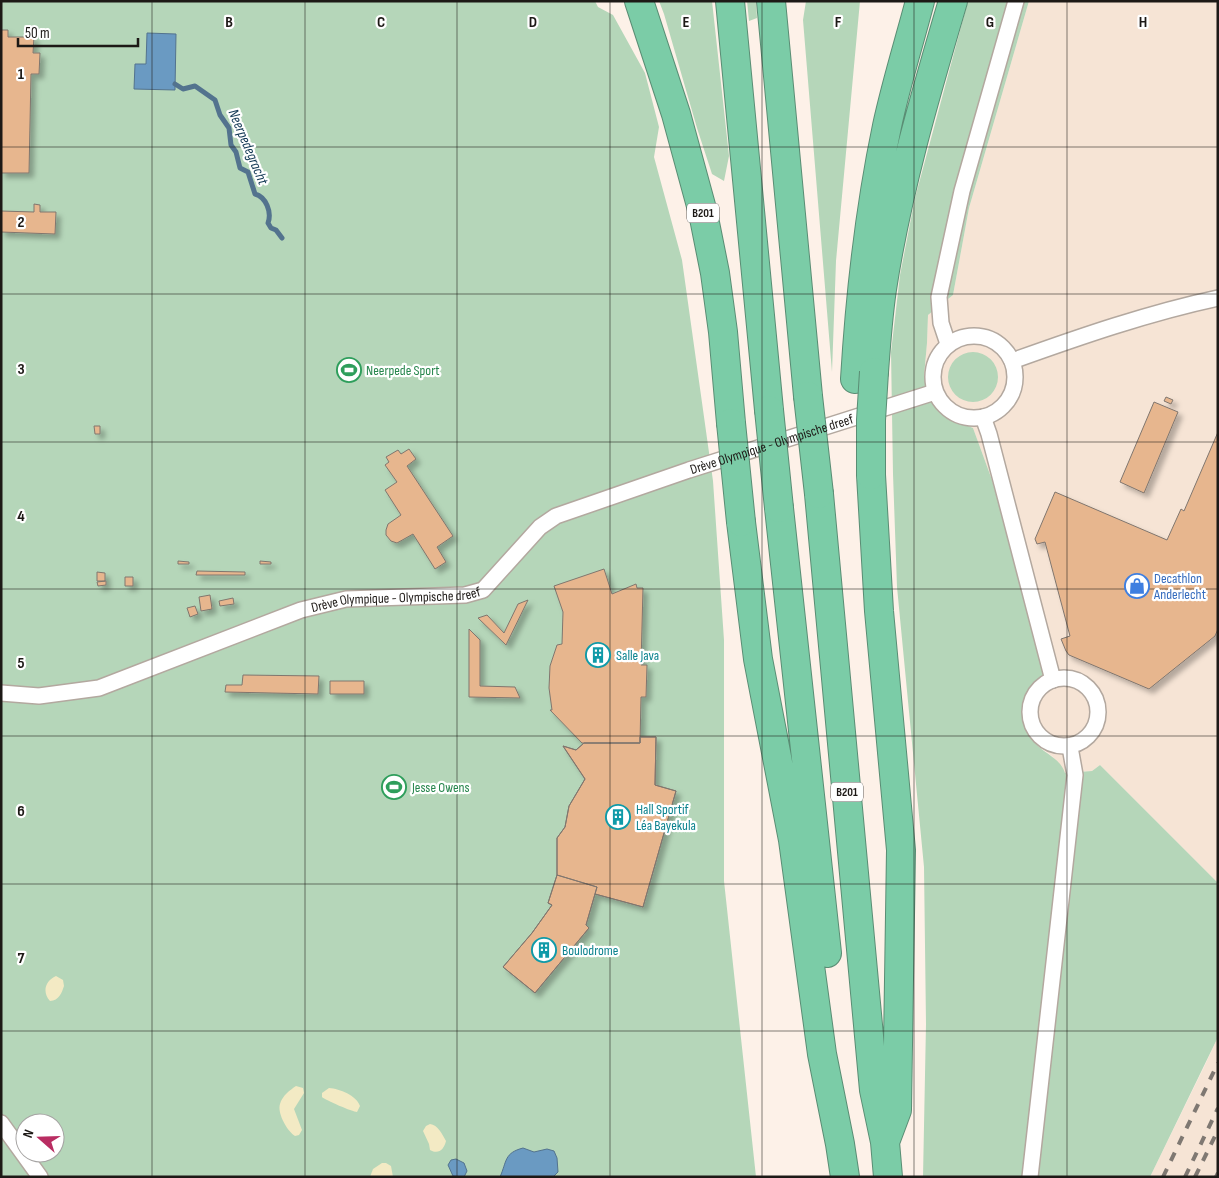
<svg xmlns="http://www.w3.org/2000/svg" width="1219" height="1178" font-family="'Sofia Sans Condensed',sans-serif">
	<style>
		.built { fill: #f6e4d5 }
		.green { fill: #b5d6b9; fill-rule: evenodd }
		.sand { fill: #f3eac4 }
		.water { fill: #6a9ac2; stroke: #53738e }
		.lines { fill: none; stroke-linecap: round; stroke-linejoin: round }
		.stream { stroke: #53738e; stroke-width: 5 }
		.building { fill: #e7b68e; stroke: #80766e; filter: url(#shadow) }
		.street-casing { stroke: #b3a89f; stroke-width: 18 }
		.highway-casing { stroke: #5a8d74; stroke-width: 30 }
		.street { stroke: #fff; stroke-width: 15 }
		.highway { stroke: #7bcca7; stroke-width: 28 }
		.rail { stroke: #7f7872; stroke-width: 4; stroke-dasharray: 9 9; stroke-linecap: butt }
		.highway-bridge-casing { stroke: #5a8d74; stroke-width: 30; stroke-linecap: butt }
		.highway-bridge { stroke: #7bcca7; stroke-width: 28 }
		.grid { fill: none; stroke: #1d1916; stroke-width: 1; stroke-opacity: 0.55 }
		.labels { text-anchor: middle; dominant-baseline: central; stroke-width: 4.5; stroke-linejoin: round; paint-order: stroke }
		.shield { fill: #fff; stroke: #615e5c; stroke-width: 1 }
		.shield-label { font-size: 12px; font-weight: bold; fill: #1d1916 }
		.leisure-label { font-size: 14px; fill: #27864d; stroke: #fff; text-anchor: start }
		.street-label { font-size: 14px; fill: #1d1916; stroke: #fff }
		.shop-label { font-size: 14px; fill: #366cbe; stroke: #fff; text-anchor: start }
		.culture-label { font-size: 14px; fill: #0d838f; stroke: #fff; text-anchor: start }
		.water-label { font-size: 15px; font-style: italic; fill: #143955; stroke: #fff }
		.grid-label { font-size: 16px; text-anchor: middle; font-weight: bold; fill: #1d1916; stroke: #fff; stroke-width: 4.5; stroke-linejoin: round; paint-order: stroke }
	</style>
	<defs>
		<filter id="shadow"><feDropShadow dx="4.5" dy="4.5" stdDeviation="2.5" flood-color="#0004"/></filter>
	</defs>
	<rect width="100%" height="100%" fill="#fdf1e8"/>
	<path class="built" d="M1029 1H1218V883L1100 765 1092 771 1065 773 1052 756 1035 743 1024 725V706L1031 690 1045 674 992 480 973 428 944 416 932 401 924 375 927 343 928 315 953 295 969 208Z
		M1218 1037V1177H1150L1204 1067Z"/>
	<path class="green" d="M1 1H595L598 7 613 15 645 73 659 127 654 157 682 260 713 481 724 640V881L756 1177H1ZM25 1123H55V1153H25Z
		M659 1H712L729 156 724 181 712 174 697 128 664 14Z
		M747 1H756L757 18 749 21Z
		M806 1H860L836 261 832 372 803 20Z
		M968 1H1029L969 208 953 295 928 315 927 343 924 376 932 401 944 416 973 428 992 480 1045 674C1027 695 1012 718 1035 743 1045 754 1060 758 1065 773L1092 771 1100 765 1218 883V1037L1150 1177H923L926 1024 924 867 897 587 893 474 891 352 900 275 915 198Z
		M948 377a25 25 0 1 1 50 0a25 25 0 1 1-50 0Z"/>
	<path class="sand" d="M56 976 63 980 64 986C62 992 59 1001 50 1001 42 992 45 981 56 976Z
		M296 1086 303 1088 304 1093 294 1109 302 1130 299 1135 295 1136C287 1131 277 1113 280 1104 282 1096 290 1090 296 1086Z
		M329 1088C340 1089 356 1095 360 1106L357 1112C353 1112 325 1100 322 1097V1093Z
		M430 1124C438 1125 442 1134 446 1141 444 1149 439 1155 430 1150L429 1144 423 1131 426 1126Z
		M382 1163H386L391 1166 393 1177H370L373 1169Z"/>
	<path class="water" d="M147 33 176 34 175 90 134 89 135 64H146Z
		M523 1148 534 1152 547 1149 554 1151 557 1158 558 1172 553 1177H500C507 1161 504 1153 523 1148Z
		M456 1159 464 1163 467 1171 464 1177 453 1176 448 1165 451 1160Z"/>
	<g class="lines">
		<path class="stream" d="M175 84 183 89 195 86 215 100 220 115 229 128 231 145 236 152 240 168 248 172 255 194C266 197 272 212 268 223L271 228 276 230 282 238"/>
	</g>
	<path class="building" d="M1 30H8V37H34L33 53H40L39 74H31L29 173H1Z
		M34 204 40 205V212H56L55 234 1 232V211L34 212Z
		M1166 397 1173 400 1171 404 1164 401Z
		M1154 402 1178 412 1144 493 1120 482Z
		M94 426H100V434H95Z
		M1218 432V629L1215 636 1149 689 1069 655 1066 651 1061 639 1070 636 1045 542 1037 544 1035 539 1055 492 1167 540 1181 509 1184 511Z
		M409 449 416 459 407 466 453 536 437 547 446 562 435 569 413 534 397 543 391 541 386 535V530L388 524 401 515 385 490 397 482 385 465 389 462 386 457 398 450 401 454Z
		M178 561 189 562V564H178Z
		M260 561 271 562V564H260Z
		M604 569 612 594 636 584 637 588H643L641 665H647L646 697H641L640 743H582L550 710H552L549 688 550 666 557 645 562 644 563 612 554 586Z
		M197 571 245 572V575H196Z
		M97 572 105 573V581H97Z
		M125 577H133V586H125Z
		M106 581V585L98 586 97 582Z
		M210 595 212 609 201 611 199 597Z
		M233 598 234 604 220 606 219 601Z
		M528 600 506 645 478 618 487 615 504 633 518 604Z
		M195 606 198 614 190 617 187 608Z
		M469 629 480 640V686L515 687 520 698 469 697Z
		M243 675 319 676 318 694 225 692 226 685H242Z
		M330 681H364V694H330Z
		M640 737H656L655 785 676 791 643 907 595 894 597 887 557 875V838L565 827 569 806 585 779 563 746 576 750 584 743H640Z
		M640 737H656L655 785 676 791 643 907 595 894 586 925 589 928 535 993 503 967 532 933 552 905 548 903 557 875V838L565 827 569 806 585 779 563 746 576 750 584 743H640Z
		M557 875 597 887 586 925 589 928 535 993 503 967 532 933 552 905 548 903Z"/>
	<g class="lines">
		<defs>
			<g id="street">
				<circle cx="974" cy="377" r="41"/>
				<path d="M948 344 941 323 939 297 962 191 1016 1"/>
				<path d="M1012 361C1079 337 1148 313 1218 298"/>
				<path d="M983 417 989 434 1053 680"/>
				<circle cx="1064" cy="712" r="34"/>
				<path id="s1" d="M1 693 39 696 99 688 301 610 346 599 465 595 483 590 540 527 556 516 689 470 935 392"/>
				<path d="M1 1123 40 1177"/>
				<path d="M1030 1177 1075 775 1070 747"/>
			</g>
			<path id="highway" d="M639 1 676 114 703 213 715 273 723 332 731 423
				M730 1 769 410
				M771 1 808 396
				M874 372C876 345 878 316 882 289 897 191 925 96 953 1
				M855 379C860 296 870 207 887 126 896 84 909 43 920 1
				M871 475 879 611 901 850 897 1110 885 1142
				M819 494 874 1090 885 1142 888 1177
				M779 508 827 953
				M741 522 758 659 793 840 822 1054 840 1144 845 1177"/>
		</defs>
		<use href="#street" class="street-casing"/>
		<use href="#highway" class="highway-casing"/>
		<use href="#street" class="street"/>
		<use href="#highway" class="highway"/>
		<path class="rail" d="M1163 1177 1218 1063
			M1185 1177 1218 1108
			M1195 1177 1218 1130
			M1216 1177 1218 1173"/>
		<defs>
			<path id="highway-bridge" d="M808 396 819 494
				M769 410 779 508
				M731 423 741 522
				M871 475V420L874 372"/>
		</defs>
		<use href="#highway-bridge" class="highway-bridge-casing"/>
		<use href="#highway-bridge" class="highway-bridge"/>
	</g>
	<path class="grid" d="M152 1V1177M305 1V1177M457 1V1177M610 1V1177M762 1V1177M914 1V1177M1067 1V1177M1 147H1218M1 294H1218M1 442H1218M1 589H1218M1 736H1218M1 884H1218M1 1031H1218"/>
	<defs>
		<symbol id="stadium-ring" viewBox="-11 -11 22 22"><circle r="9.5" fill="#fff" stroke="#2e9e5b" stroke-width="1.5"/><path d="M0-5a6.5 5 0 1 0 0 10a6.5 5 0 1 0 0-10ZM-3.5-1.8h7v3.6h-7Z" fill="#2e9e5b"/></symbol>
		<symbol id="shop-ring" viewBox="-11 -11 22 22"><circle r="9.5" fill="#fff" stroke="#3f7fe0" stroke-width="1.5"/><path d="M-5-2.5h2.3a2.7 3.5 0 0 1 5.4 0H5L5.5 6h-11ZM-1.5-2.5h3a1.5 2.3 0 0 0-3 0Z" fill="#3f7fe0"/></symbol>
		<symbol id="building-ring" viewBox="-11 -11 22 22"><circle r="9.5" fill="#fff" stroke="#0f9aa8" stroke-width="1.5"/><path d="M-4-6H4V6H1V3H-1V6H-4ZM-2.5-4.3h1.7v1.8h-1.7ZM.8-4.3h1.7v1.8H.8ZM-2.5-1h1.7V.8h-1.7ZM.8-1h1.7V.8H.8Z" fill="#0f9aa8"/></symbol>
	</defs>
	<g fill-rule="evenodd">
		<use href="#stadium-ring" x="335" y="356" width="28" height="28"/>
		<use href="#shop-ring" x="1123" y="572" width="28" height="28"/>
		<use href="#building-ring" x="584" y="641" width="28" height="28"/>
		<use href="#stadium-ring" x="380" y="773" width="28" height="28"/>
		<use href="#building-ring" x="604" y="803" width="28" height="28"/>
		<use href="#building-ring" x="530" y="936" width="28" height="28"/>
	</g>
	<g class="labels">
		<g class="shield">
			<rect x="687" y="203.5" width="32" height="19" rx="4"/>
			<rect x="831" y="782.5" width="32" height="19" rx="4"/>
		</g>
		<g class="shield-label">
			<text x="703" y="213">B201</text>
			<text x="847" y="792">B201</text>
		</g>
		<g class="leisure-label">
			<text x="366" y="370">Neerpede Sport</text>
			<text x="412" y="787">Jesse Owens</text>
		</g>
		<g class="street-label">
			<text stroke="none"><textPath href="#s1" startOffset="831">Drève Olympique - Olympische dreef</textPath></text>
			<text stroke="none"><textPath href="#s1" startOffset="411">Drève Olympique - Olympische dreef</textPath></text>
		</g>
		<g class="shop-label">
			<text x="1154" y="578">Decathlon<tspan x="1154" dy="16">Anderlecht</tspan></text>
		</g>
		<g class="culture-label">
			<text x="616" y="655">Salle Java</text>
			<text x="636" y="809">Hall Sportif<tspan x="636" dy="16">Léa Bayekula</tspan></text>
			<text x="562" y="950">Boulodrome</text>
		</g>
		<g class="water-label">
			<text transform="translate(248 147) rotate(67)">Neerpedegracht</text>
		</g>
	</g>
	<g class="grid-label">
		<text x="229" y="27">B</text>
		<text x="381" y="27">C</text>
		<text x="533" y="27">D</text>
		<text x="686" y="27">E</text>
		<text x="838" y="27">F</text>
		<text x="990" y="27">G</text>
		<text x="1143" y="27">H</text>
		<text x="21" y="79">1</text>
		<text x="21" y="227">2</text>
		<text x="21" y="374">3</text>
		<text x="21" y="521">4</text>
		<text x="21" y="668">5</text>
		<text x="21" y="816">6</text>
		<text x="21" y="963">7</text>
	</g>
	<rect width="1219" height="1178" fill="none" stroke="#1d1916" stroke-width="5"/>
	<g transform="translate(40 1138) rotate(290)"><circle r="24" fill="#ffffff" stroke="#a5a3a2"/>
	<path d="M0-4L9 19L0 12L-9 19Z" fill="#b92d62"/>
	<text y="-8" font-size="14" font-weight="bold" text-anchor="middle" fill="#1d1916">N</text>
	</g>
	<path d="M18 38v8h120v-8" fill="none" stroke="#1d1916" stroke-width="2.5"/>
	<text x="25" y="38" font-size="15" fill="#1d1916" stroke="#ffffff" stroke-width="4" paint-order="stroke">50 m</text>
</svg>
